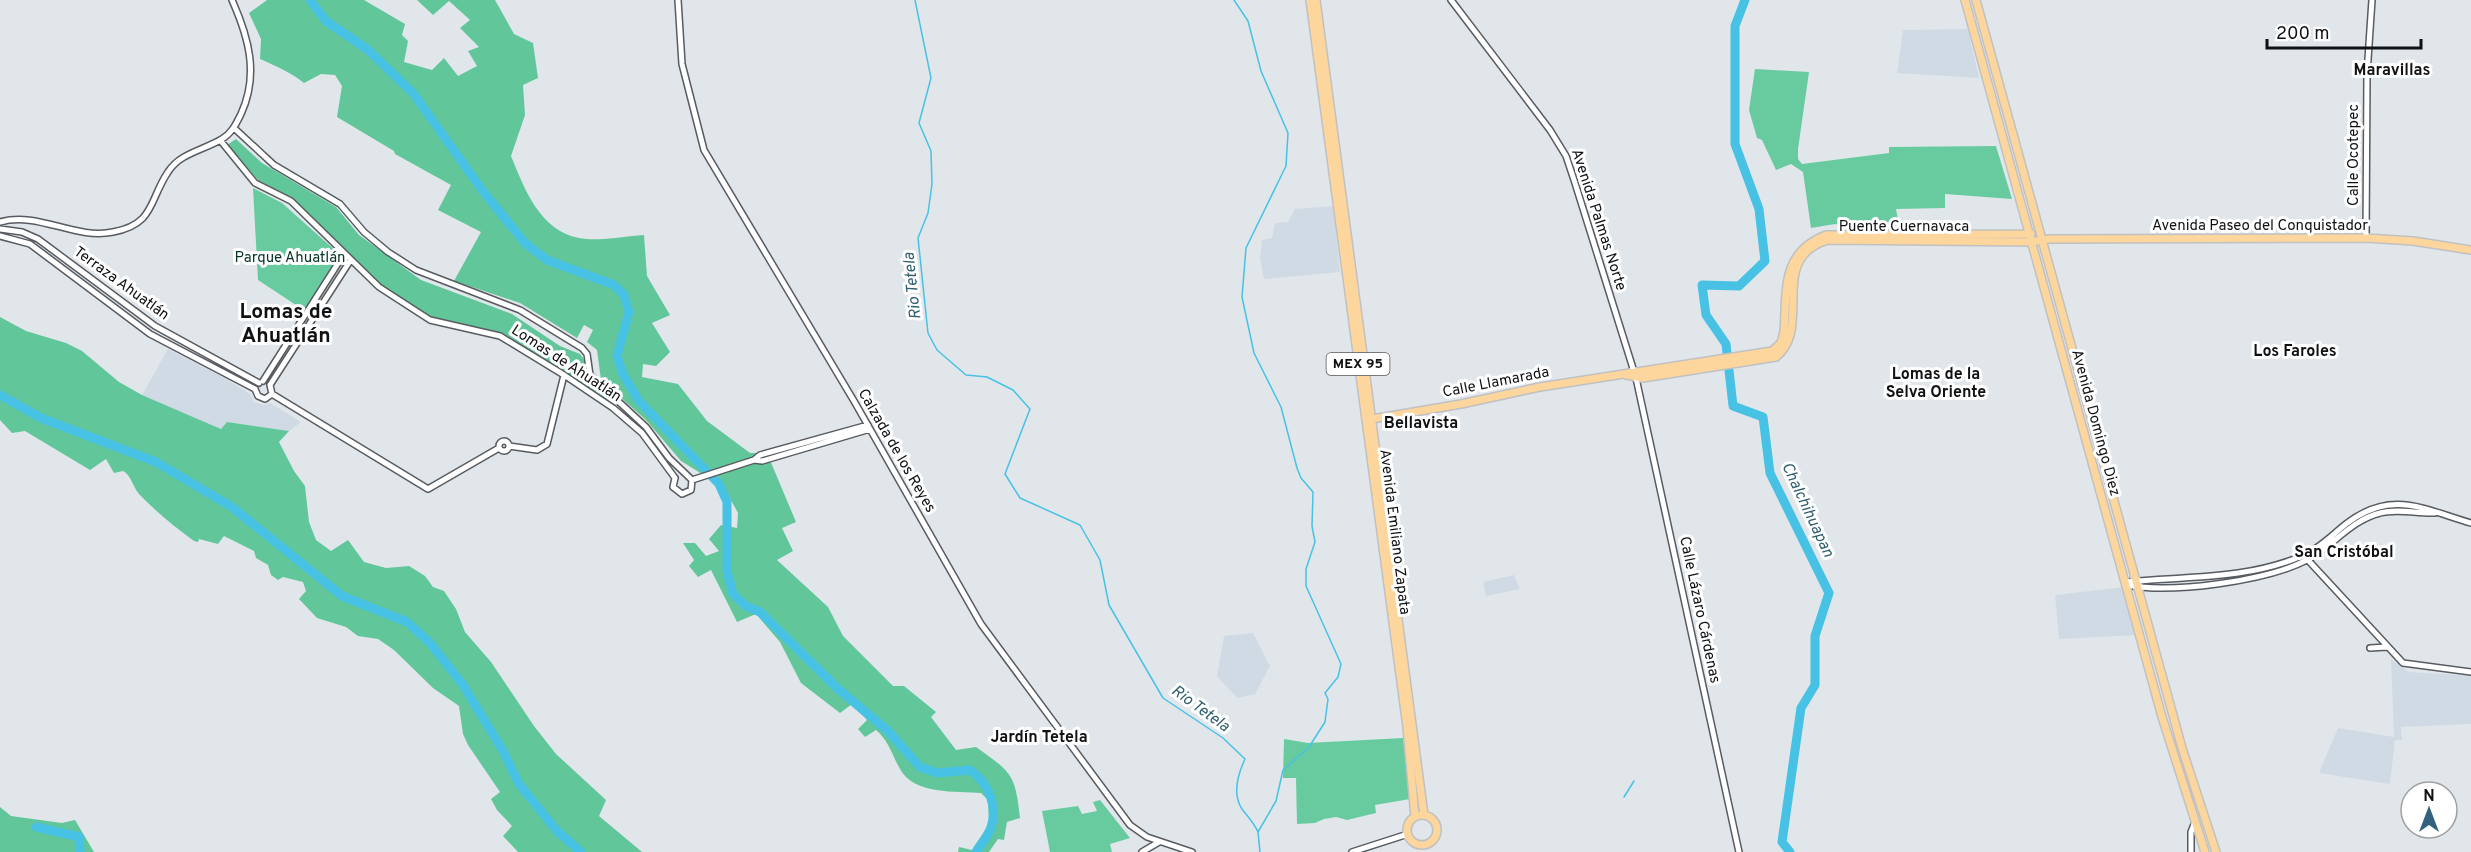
<svg xmlns="http://www.w3.org/2000/svg" width="2471" height="852" font-family="Overpass,sans-serif">
	<style>
		.built { fill: #d0dae5 }
		.green { fill: #68cb9f }
		.forest { fill: #61c79a }
		.lines { fill: none; stroke-linecap: round; stroke-linejoin: round }
		.stream { stroke: #47c2e4; stroke-width: 1.5 }
		.river { stroke: #47c2e4; stroke-width: 9 }
		.minor-casing { stroke: #585c61; stroke-width: 8 }
		.major-casing { stroke: #c1c1c2; stroke-width: 10 }
		.minor { stroke: #fff; stroke-width: 5 }
		.major { stroke: #fcd69c; stroke-width: 7 }
		.labels { text-anchor: middle; dominant-baseline: central; stroke-width: 6; stroke-linejoin: round; paint-order: stroke }
		.shield { fill: #fff; stroke: #58585a; stroke-width: 1.5 }
		.shield-label { font-size: 14px; font-weight: bold; fill: #101113 }
		.street-label { font-size: 15px; fill: #101113; stroke: #fff }
		.park-label { font-size: 15px; fill: #053422; stroke: #fff }
		.neighbourhood-label { font-size: 16px; font-weight: bold; fill: #101113; stroke: #fff }
		.water-label { font-size: 16px; font-style: italic; fill: #2e5f6e; stroke: #fff }
		.district-label { font-size: 21px; font-weight: bold; fill: #101113; stroke: #fff }
	</style>
	<rect width="100%" height="100%" fill="#e1e6eb"/>
	<path class="built" d="M1968 29 1979 78 1897 73 1903 30Z
		M1333 206 1340 272 1264 279 1260 258 1262 240 1272 238 1275 223 1288 222 1295 209Z
		M168 349 228 380 250 394 254 402 264 405 270 403 301 422 289 431 227 422 221 429 142 395Z
		M1514 575 1520 589 1486 596 1483 582Z
		M2125 587 2138 635 2059 639 2055 595Z
		M1253 633 1270 666 1255 694 1237 698 1217 676 1224 636Z
		M2391 659 2409 672 2471 676V724L2401 727 2402 740H2395L2390 784 2319 773 2338 728 2394 737Z"/>
	<path class="green" d="M1755 69 1809 72 1798 149V159L1802 164 1889 153V147L1996 146 2012 199 1945 194V208L1896 209 1900 230H1857L1835 224 1811 228 1803 172 1791 164 1776 170 1762 140 1757 138 1749 110Z
		M253 188 282 203 337 252 333 268 305 311 258 280Z
		M1403 738 1410 799 1375 805 1376 813 1347 820 1336 817 1324 819 1315 823 1297 824 1296 778H1283L1284 739 1308 743Z
		M1100 800 1130 838 1110 844 1112 852H1050L1042 811 1078 806 1082 814 1097 811 1093 802Z"/>
	<path class="forest" d="M267 0H364L405 24 402 35 408 41 404 62 432 70 444 58 458 76 477 66 468 51 479 47 460 28 470 20 449 1 433 15 417 0H495L514 34 533 43 538 78 523 85 525 115 511 156C524 188 540 231 579 238 598 242 624 236 644 235L647 276 670 315 652 323 670 352 656 366 643 364 642 377 678 384 707 421 750 453H767L796 522 782 528 793 551 777 560 828 607 843 636 893 686H904L936 712 931 717 956 750 976 747C1012 773 1015 773 1020 818L1007 822 1004 840 998 839 989 852H958L959 847 972 850 989 824 988 800 981 793C956 791 914 795 900 769 892 755 889 741 876 730L865 737 858 729 867 720 852 704 840 713 801 683 780 642 756 614 737 622 711 570 698 577 689 566 694 560 683 543H695L706 556 719 551 709 539 721 525 737 528 738 513 714 469 702 474 681 461 646 420 601 380 597 350 587 342 593 330 584 325 577 338 520 303 454 281 481 232 438 210 451 185 395 154 394 151 337 117 342 86 335 75 321 74 304 83C290 72 276 66 260 59L261 39 249 13Z
		M236 139 262 163 336 207 359 235 421 280 512 314 560 346 580 354 585 361 583 368 585 381 638 425 597 396 502 337 442 324 404 302 356 266 334 239 295 202 259 181 227 145Z
		M0 317 26 331 66 343 82 351 119 382 142 395 221 429 227 422 289 431 279 442 294 471 305 486 309 522 316 540 331 551 348 540 364 562 386 568 409 566 425 576 433 587 444 591 456 609 465 632 491 662 534 726 556 754 606 800 599 816 642 852H518L503 836 512 826 497 810 491 799 500 792 468 745 463 734 459 706 433 688 394 650 378 639 358 636 346 627 317 618 299 599 306 591 303 582 283 577 278 580 271 575 268 565 256 558 254 551 224 536 218 544 199 539 198 542 194 541C175 527 155 511 139 494 133 487 131 475 123 471L114 473 106 459 90 470 25 431 12 433 0 420Z
		M0 807 11 816 62 823 75 820 94 852H0Z"/>
	<g class="lines">
		<path class="stream" d="M915 0 931 78 919 123 931 151 932 184 928 213 918 238 928 333 937 350 966 375 987 377 1013 390 1030 409 1005 474 1020 498 1080 525 1100 560 1109 605 1163 698 1223 738 1245 759C1238 774 1232 794 1242 809 1248 817 1254 823 1258 832
			M1234 0 1248 21 1261 71 1288 133 1286 166 1246 248 1242 297 1254 353 1281 407 1297 468 1301 478 1313 492 1312 526 1315 542 1306 569V586L1341 664 1338 677 1325 693 1328 699 1325 722 1309 747 1283 770 1276 801 1258 832 1260 852
			M1624 797 1634 781"/>
		<path class="river" d="M310 0 326 21 367 49 413 93 482 190 525 243 547 260 614 285 624 295 629 312 617 356 623 374 639 401 719 484 727 502V571L733 594 746 606 760 612 836 687 888 731 920 767 937 773 970 770C989 783 1000 809 989 832 986 839 980 845 976 852
			M1745 0 1735 26V144L1759 209 1765 261 1739 286 1702 285 1706 315 1726 344 1733 406 1763 417 1770 473 1829 593 1815 636V685L1801 708 1782 842 1790 852
			M0 395 41 418 156 462 232 507 342 596 407 622 430 643 463 685 503 751 519 784 557 831 581 852
			M36 827 79 837 80 852"/>
		<defs>
			<path id="minor" d="M678 0 682 64 704 150 854 401 981 624 1130 825 1147 837 1192 852
				M1451 0 1550 130 1566 156 1575 183 1636 378 1739 852
				M234 128 274 165 340 204 364 232 388 252 416 270 520 310 582 348 587 354 590 375 646 427 669 458 692 480
				M220 140 255 183 291 201 379 287 430 320 500 336 564 375 613 408 642 433 675 478
				M0 222C38 211 75 240 113 232 155 224 149 200 168 172 180 153 204 150 222 139 232 133 236 124 241 114 259 75 249 38 232 0
				M0 229 22 232 38 239 155 326 259 383
				M0 236 30 244 150 334 255 389
				M2366 238 2367 74 2372 0
				M263 381 344 254
				M270 385 350 261
				M255 389 258 396 265 399 272 394 270 385
				M272 394 428 489 499 448
				M499 446a5 5 0 1 1 10 0a5 5 0 1 1-10 0Z
				M509 446 537 450 547 444 564 375
				M754 460 762 461 870 429
				M675 478 673 487 682 494 691 490 692 480
				M692 480 754 460 760 455 868 425
				M2307 559 2403 663 2471 672
				M2126 582C2186 576 2245 580 2302 556 2318 550 2333 534 2346 524 2391 489 2423 509 2471 523
				M2127 585C2172 594 2266 581 2307 560 2332 547 2351 520 2380 513 2398 508 2417 514 2435 513
				M2370 648 2387 647
				M1142 852 1159 842
				M1352 852 1408 834
				M2191 852V832L2195 822"/>
			<path id="major" d="M1310 0 1407 727 1415 817
				M1316 0 1424 815
				M1965 0 2162 717 2205 852
				M1976 0 2182 748 2216 852
				M1626 375 1643 378 1776 357C1814 327 1766 258 1828 240L2031 242 2049 239 2366 238 2413 241 2471 250
				M1372 419 1461 404 1540 387 1772 351 1781 343 1784 332C1787 291 1780 253 1826 235L2031 234
				M1407 830a15 15 0 1 1 30 0a15 15 0 1 1-30 0Z"/>
		</defs>
		<use href="#minor" class="minor-casing"/>
		<use href="#major" class="major-casing"/>
		<use href="#minor" class="minor"/>
		<use href="#major" class="major"/>
	</g>
	<g class="labels">
		<rect class="shield" x="1326.5" y="353" width="63" height="22" rx="4.5"/>
		<g class="shield-label">
			<text x="1358" y="364">MEX 95</text>
		</g>
		<g class="street-label">
			<text transform="translate(2354 155) rotate(-90)">Calle Ocotepec</text>
			<text transform="translate(1598 220) rotate(72)">Avenida Palmas Norte</text>
			<text x="2260" y="226">Avenida Paseo del Conquistador</text>
			<text x="1904" y="227">Puente Cuernavaca</text>
			<text transform="translate(121 284) rotate(36)">Terraza Ahuatlán</text>
			<text transform="translate(566 364) rotate(33)">Lomas de Ahuatlán</text>
			<text transform="translate(1496 383) rotate(-11)">Calle Llamarada</text>
			<text transform="translate(2095 423) rotate(75)">Avenida Domingo Diez</text>
			<text transform="translate(896 451) rotate(60)">Calzada de los Reyes</text>
			<text transform="translate(1394 532) rotate(83)">Avenida Emiliano Zapata</text>
			<text transform="translate(1699 610) rotate(78)">Calle Lázaro Cárdenas</text>
		</g>
		<g class="park-label">
			<text x="290" y="258">Parque Ahuatlán</text>
		</g>
		<g class="neighbourhood-label">
			<text x="2392" y="71">Maravillas</text>
			<text x="2295" y="352">Los Faroles</text>
			<text x="1936" y="375">Lomas de la<tspan x="1936" dy="18">Selva Oriente</tspan></text>
			<text x="1421" y="424">Bellavista</text>
			<text x="2344" y="553">San Cristóbal</text>
			<text x="1039" y="738">Jardín Tetela</text>
		</g>
		<g class="water-label">
			<text transform="translate(913 286) rotate(-96)">Rio Tetela</text>
			<text transform="translate(1807 510) rotate(65)">Chalchihuapan</text>
			<text transform="translate(1200 709) rotate(36)">Rio Tetela</text>
		</g>
		<g class="district-label">
			<text x="286" y="312">Lomas de<tspan x="286" dy="24">Ahuatlán</tspan></text>
		</g>
	</g>
	<g transform="translate(2429 810)"><circle r="28" fill="#ffffff" stroke="#9fa0a1" stroke-width="1.5"/>
	<path d="M0-4.5L10 22L0 15L-10 22Z" fill="#326280"/>
	<text y="-9" font-size="16" font-weight="bold" text-anchor="middle" fill="#101113">N</text>
	</g>
	<path d="M2267 39v9h154v-9" fill="none" stroke="#101113" stroke-width="3"/>
	<text x="2276" y="39" font-size="18" fill="#101113" stroke="#ffffff" stroke-width="4.5" paint-order="stroke">200 m</text>
</svg>
